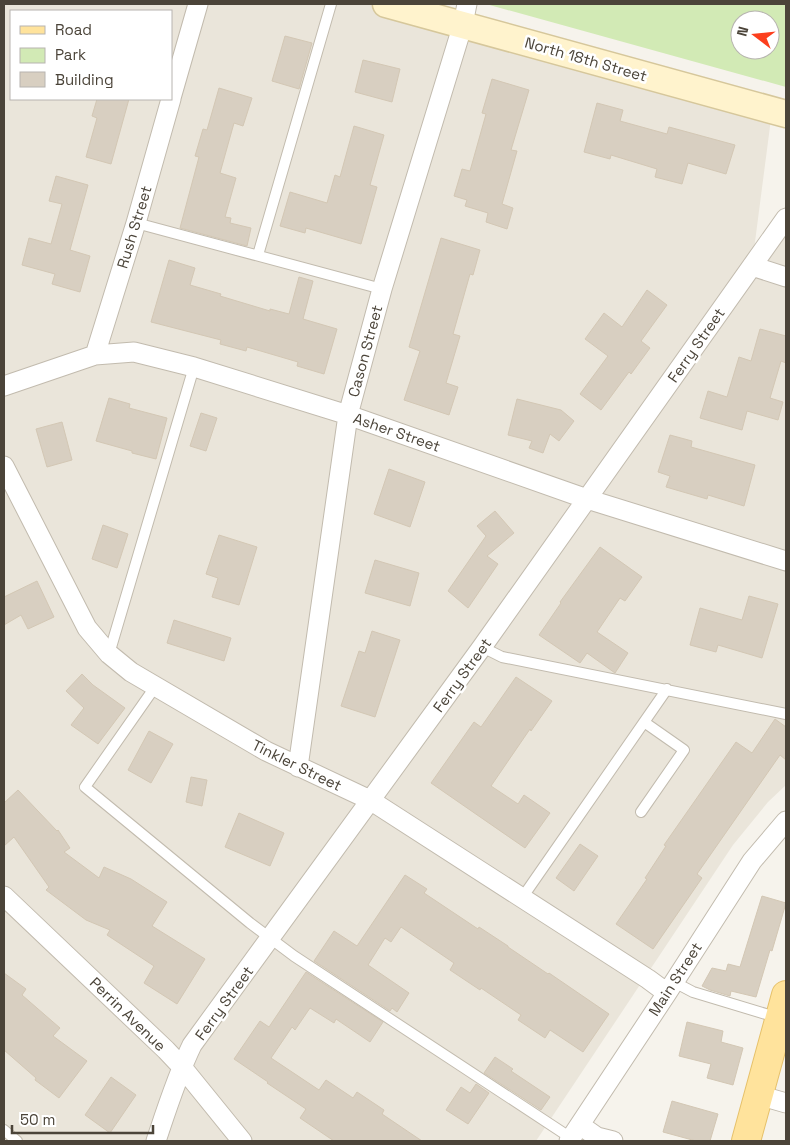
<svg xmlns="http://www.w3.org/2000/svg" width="790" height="1145" font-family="'Space Grotesk',sans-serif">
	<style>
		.residential { fill: #eae5da; fill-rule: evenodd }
		.green { fill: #d2eab5; fill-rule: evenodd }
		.building { fill: #d8cfc1; stroke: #d3c7b4 }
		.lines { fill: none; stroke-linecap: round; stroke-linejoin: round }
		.lane-casing { stroke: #c2bbae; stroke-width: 12 }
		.street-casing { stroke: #c2bbae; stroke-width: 21 }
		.secondary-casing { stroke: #d6c79b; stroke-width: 29 }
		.primary-casing { stroke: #e6c16a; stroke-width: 30 }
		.lane { stroke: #fff; stroke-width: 10 }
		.street { stroke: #fff; stroke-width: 19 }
		.secondary { stroke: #fff3cd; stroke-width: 26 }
		.primary { stroke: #ffe39c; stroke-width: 28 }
		.labels { text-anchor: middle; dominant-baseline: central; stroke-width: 5; stroke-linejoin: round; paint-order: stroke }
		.street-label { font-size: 15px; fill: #4b4439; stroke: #fff }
	</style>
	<rect width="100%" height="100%" fill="#f6f3ec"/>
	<path class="residential" d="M4 4H386L772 111 752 265 786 216V785L768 802 733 845 536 1141H4ZM11 11H171V99H11Z"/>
	<path class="green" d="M486 4H786V87ZM740 20H770V50H740Z"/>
	<path class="building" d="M285 36 312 43 299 89 272 81Z
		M363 60 400 69 392 102 355 92Z
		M492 79 529 90 511 150 517 151 502 204 513 208 507 229 486 222 488 213 465 206 467 200 454 196 462 169 470 171 486 114 482 113Z
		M219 88 252 98 243 126 234 123 220 173 236 178 225 217 231 218 230 223 251 228 247 246 180 228 199 157 195 156 203 129 207 130Z
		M97 99H129L111 164 86 157 97 118 92 116Z
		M597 103 623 110 620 121 667 134 669 127 735 145 726 174 688 163 682 184 655 177 657 169 611 155 610 159 584 152Z
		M354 126 384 135 370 185 377 187 361 244 306 228 305 233 280 226 290 192 327 203 335 175 340 177Z
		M56 176 88 185 70 250 90 256 80 292 52 284 55 274 22 265 29 238 51 244 62 204 49 201Z
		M441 238 480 250 473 275 470 274 453 334 460 336 446 383 458 387 449 415 404 400 420 351 409 347Z
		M169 260 195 268 190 285 221 294 220 296 270 311V309L289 314 299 277 313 281 303 319 337 329 324 374 297 366 298 362 247 347 246 351 220 344 221 340 151 322Z
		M647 290 667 305 641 341 650 348 631 374 629 372 601 410 580 394 608 356 585 339 604 313 622 327Z
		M760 329 786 336V363L781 361 770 398 783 402 778 420 747 411 742 430 700 418 708 391 727 397 739 357 751 361Z
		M109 398 130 404 129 408 167 418 156 459 132 453V451L96 441Z
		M517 399 561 410 574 421 559 441 550 434 543 453 529 448 532 441 508 435Z
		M201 413 217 418 206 451 190 446Z
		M62 422 72 460 47 467 36 429Z
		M670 435 692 441 691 447 755 465 744 506 708 495 707 499 666 487 670 476 658 472Z
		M389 469 425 482 410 527 374 514Z
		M495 511 514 533 487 556 498 564 468 608 448 591 486 536 477 526Z
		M103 525 128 534 117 568 92 559Z
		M219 535 257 547 239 605 212 597 218 578 206 574Z
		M600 547 642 577 625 601 620 598 597 632 628 653 615 673 587 653 580 663 539 635 561 603 560 602Z
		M375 560 419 573 410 606 365 593Z
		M37 581 54 617 28 629 21 615 4 625V597Z
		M749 596 778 604 762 658 718 645 716 652 690 645 700 608 742 620Z
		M174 620 231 638 224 661 167 643Z
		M372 631 400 640 375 717 341 706 359 651 365 653Z
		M82 674 93 685 125 708 98 744 71 725 84 708 66 691Z
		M516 677 552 701 531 731 530 729 491 786 518 804 524 795 550 813 525 848 431 783 474 722 481 727Z
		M775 719 786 727V760L780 755 697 874 702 878 653 949 616 924 647 879 645 878 666 846 664 845 736 742 752 753Z
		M149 731 173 744 151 783 128 770Z
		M191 777 207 780 202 806 186 802Z
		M18 790 57 831 58 830 70 848 64 852 99 878 104 867 131 879 167 902 152 926 205 959 177 1004 144 983 154 966 107 935 110 930 86 920 46 890 49 887 14 837 4 846V803Z
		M239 813 284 833 270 866 225 847Z
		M580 844 598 856 574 891 556 878Z
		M405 875 427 889 424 893 478 929 479 927 508 946V947L548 974 549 973 609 1014 583 1052 550 1030 545 1038 518 1020 521 1015 481 988 480 990 450 970 454 963 401 927 391 942 385 938 368 965 409 993 397 1012 392 1008 390 1011 314 961 334 931 357 946Z
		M762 896 786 903 772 951 770 950 756 997 731 991 730 996 710 990 702 986 712 968 726 971 728 964 740 967Z
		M306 972 383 1022 370 1042 336 1019 334 1023 310 1008 295 1030 292 1027 271 1058 319 1090 326 1080 353 1098 357 1092 384 1110 382 1114 422 1141H334L300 1118 306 1109 267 1083 268 1082 234 1059 260 1021 269 1027Z
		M4 973 26 989 22 995 60 1028 53 1036 87 1061 59 1098 35 1080 36 1078 4 1050Z
		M687 1022 723 1031 721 1042 743 1048 733 1085 707 1078 711 1064 679 1056Z
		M495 1057 513 1069 511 1071 550 1097 541 1110 484 1073Z
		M111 1077 136 1095 110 1133 85 1115Z
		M476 1084 489 1093 468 1124 446 1110 461 1087 470 1093Z
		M672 1101 718 1114 710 1141H696L663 1132Z"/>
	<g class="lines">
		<defs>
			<path id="lane" d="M136 223 382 289
				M258 255 331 4
				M482 647 502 657 786 714
				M109 654 194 367
				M155 687 85 787 250 923 294 956 571 1138
				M641 812 684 750 644 722
				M522 898 667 689
				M674 982 693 992 779 1018
				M4 1130 17 1141"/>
			<path id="street" d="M171 98 198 4
				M752 266 786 277
				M95 355 136 223 171 99
				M4 386 95 355 134 352 194 367 348 415 587 499 786 561
				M4 466 87 628 109 654 131 672 266 751 370 800 648 979 667 993
				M298 767 348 415 382 289 463 24 467 4
				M4 896 166 1050 182 1067 242 1141
				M758 1095 786 1103
				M580 1125 597 1137 613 1141
				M156 1141C167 1108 177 1076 192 1045L482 647 786 218
				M569 1141 667 993 752 861 786 821"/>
			<path id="secondary" d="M386 4 786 114"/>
			<path id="primary" d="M746 1141 786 995"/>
		</defs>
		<use href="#lane" class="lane-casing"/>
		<use href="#street" class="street-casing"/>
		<use href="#secondary" class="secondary-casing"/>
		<use href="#primary" class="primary-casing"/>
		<use href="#lane" class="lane"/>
		<use href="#street" class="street"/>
		<use href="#secondary" class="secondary"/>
		<use href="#primary" class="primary"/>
	</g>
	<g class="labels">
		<g class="street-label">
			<text transform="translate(586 59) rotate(16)">North 18th Street</text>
			<text transform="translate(134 227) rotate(-73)">Rush Street</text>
			<text transform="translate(696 345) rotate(-55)">Ferry Street</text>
			<text transform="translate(365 351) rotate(-75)">Cason Street</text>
			<text transform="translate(397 432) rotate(19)">Asher Street</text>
			<text transform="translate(462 675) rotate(-54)">Ferry Street</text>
			<text transform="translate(297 765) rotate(26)">Tinkler Street</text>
			<text transform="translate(675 979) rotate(-57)">Main Street</text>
			<text transform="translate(224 1003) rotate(-54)">Ferry Street</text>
			<text transform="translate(128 1014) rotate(44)">Perrin Avenue</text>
		</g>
	</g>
	<rect width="790" height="1145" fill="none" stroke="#4b4439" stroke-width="10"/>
	<rect x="10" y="10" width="162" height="90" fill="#ffffff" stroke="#b7b4b0"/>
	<rect x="20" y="26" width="25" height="8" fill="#ffe39c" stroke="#b7b4b0"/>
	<text x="55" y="35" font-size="15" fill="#4b4439">Road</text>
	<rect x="20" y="48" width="25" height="15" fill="#d2eab5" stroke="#b7b4b0"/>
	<text x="55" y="60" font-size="15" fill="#4b4439">Park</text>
	<rect x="20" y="72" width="25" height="15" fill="#d8cfc1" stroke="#b7b4b0"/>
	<text x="55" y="85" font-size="15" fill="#4b4439">Building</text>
	<g transform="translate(755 35) rotate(286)"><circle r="24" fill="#ffffff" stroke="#b7b4b0"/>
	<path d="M0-4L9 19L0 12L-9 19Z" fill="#fc3f1d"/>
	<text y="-8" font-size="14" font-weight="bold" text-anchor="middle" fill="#4b4439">N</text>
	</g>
	<path d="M12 1125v8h141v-8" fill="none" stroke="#4b4439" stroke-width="2.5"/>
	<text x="20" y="1125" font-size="15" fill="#4b4439" stroke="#ffffff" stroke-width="4" paint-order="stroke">50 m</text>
</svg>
